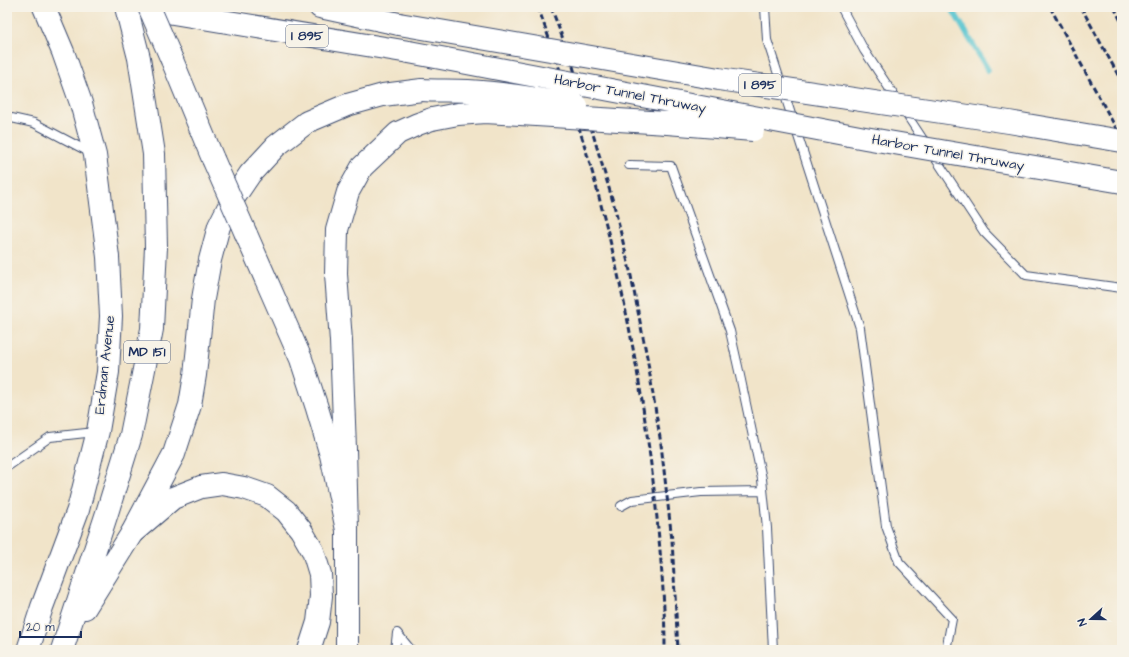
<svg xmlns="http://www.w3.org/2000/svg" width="1129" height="657" font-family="'Architects Daughter',sans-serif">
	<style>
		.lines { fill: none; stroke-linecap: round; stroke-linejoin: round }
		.stream { stroke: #58c5d0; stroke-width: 6 }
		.service-casing { stroke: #3b4a6e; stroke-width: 10 }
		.primary-casing { stroke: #3b4a6e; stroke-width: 24 }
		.motorway-casing { stroke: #3b4a6e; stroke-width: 24 }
		.service { stroke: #fff; stroke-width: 8 }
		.primary { stroke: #fff; stroke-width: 22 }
		.motorway { stroke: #fff; stroke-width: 22 }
		.rail { stroke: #1b2f5e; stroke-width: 3; stroke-dasharray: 6 3; stroke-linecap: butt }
		.primary-bridge-casing { stroke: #3b4a6e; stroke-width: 24; stroke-linecap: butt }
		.motorway-bridge-casing { stroke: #3b4a6e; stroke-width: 24; stroke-linecap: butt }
		.primary-bridge { stroke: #fff; stroke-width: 22 }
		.motorway-bridge { stroke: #fff; stroke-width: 22 }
		.labels { text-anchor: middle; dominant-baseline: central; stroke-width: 3; stroke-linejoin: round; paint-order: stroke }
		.shield { fill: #f7f3e8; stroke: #5d6a87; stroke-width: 1 }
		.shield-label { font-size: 13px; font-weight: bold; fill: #1b2f5e }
		.street-label { font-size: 14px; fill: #1b2f5e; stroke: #f7f3e8 }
	</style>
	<rect width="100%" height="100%" fill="#f7f3e8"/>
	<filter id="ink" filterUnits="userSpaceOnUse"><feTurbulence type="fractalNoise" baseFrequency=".025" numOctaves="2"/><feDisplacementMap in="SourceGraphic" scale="8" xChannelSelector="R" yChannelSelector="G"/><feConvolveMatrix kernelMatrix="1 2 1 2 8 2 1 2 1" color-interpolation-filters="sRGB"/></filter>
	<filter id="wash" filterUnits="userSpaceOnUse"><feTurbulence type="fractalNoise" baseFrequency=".012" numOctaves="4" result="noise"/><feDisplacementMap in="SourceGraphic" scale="16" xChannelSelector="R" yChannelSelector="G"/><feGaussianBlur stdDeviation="0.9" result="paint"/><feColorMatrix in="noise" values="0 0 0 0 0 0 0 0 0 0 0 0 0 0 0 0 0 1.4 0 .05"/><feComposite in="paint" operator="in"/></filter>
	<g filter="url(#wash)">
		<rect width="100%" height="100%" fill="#f1e4c9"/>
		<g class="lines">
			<path class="stream" d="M951 7 988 70"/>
		</g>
	</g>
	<g filter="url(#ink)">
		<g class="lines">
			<defs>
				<path id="service" d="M765 7 767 40 860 328 886 526 899 562 952 619 946 650
					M841 7 864 50 984 232 1026 275 1122 288
					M7 117 34 123 91 153
					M629 165 671 166 730 331 739 371 762 479 767 528 773 650
					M7 467 50 437 95 432
					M621 506 632 500 701 492 763 491
					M395 650 397 633 411 650"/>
				<path id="primary" d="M172 60 213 159
					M246 234 301 359 317 408 331 455 347 530V650
					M85 608 132 533 173 498 201 487 222 484 244 488 267 496 286 511 301 530 313 551 320 574 321 596 318 622 309 650
					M28 650 42 607 78 510 98 431 108 372 111 316 108 257 95 155 81 103 63 52 44 7
					M62 650 107 513 131 435 152 329 156 247 154 154 139 58 126 7"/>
				<path id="motorway" d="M137 7 409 52
					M320 7 399 24
					M347 530 345 449 341 341 336 274 337 230 348 192 362 167 398 133 418 124 432 119
					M132 533 174 454 190 405 195 375 203 299 210 260 219 226 231 202 250 174 276 146 307 122 347 105 383 95 422 90"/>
			</defs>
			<use href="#service" class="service-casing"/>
			<use href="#primary" class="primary-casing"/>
			<use href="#motorway" class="motorway-casing"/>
			<use href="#service" class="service"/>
			<use href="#primary" class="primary"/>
			<use href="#motorway" class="motorway"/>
			<path class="rail" d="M538 7C561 73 585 140 602 209 627 304 644 400 655 498 660 548 665 599 665 650
				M551 7 572 63 614 205 630 271 647 357 661 444 672 540 678 650
				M1050 7 1122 139
				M1081 7 1122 82
				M1114 7 1122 23"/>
			<defs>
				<path id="primary-bridge" d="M149 7 172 60
					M213 159 246 234"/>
				<path id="motorway-bridge" d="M399 24 719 79 1009 122 1122 141
					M409 52 865 138 1122 182
					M422 90C437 91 452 90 468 91 505 93 541 99 577 106
					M432 119 458 114 485 112 667 123 753 130"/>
			</defs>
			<use href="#primary-bridge" class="primary-bridge-casing"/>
			<use href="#motorway-bridge" class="motorway-bridge-casing"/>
			<use href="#primary-bridge" class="primary-bridge"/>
			<use href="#motorway-bridge" class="motorway-bridge"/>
		</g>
	</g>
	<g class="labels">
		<g class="shield">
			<rect x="286" y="25" width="42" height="22" rx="3"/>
			<rect x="739" y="74" width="42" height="22" rx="3"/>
			<rect x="124" y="341" width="46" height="22" rx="3"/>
		</g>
		<g class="shield-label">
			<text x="307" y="36">I 895</text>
			<text x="760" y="85">I 895</text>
			<text x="147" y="352">MD 151</text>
		</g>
		<g class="street-label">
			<text transform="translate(630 94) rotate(11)">Harbor Tunnel Thruway</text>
			<text transform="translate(948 153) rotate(10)">Harbor Tunnel Thruway</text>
			<text transform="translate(105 365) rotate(-84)">Erdman Avenue</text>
		</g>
	</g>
	<rect width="1129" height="657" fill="none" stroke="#f7f3e8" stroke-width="24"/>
	<g transform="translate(1091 619) rotate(249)" stroke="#f7f3e8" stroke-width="3" paint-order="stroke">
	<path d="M0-3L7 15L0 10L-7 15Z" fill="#1b2f5e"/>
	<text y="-6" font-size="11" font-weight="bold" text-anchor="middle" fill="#1b2f5e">N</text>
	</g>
	<path d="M20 631v6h61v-6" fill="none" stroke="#1b2f5e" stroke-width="2"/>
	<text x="26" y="631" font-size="12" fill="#1b2f5e" stroke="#f7f3e8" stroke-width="3" paint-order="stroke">20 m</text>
</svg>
